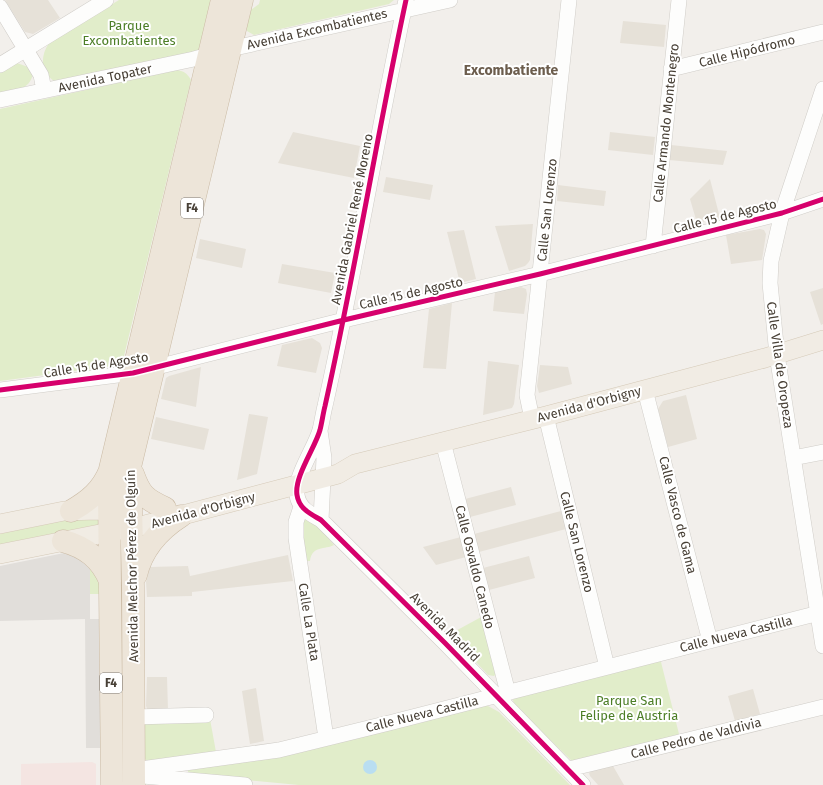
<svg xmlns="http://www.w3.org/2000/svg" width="823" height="785" font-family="'Fira Sans',sans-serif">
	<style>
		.residential { fill: #e6e1d8 }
		.medical { fill: #f4e5e2 }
		.green { fill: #e1edca }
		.parking { fill: #e1deda }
		.water { fill: #b9def1 }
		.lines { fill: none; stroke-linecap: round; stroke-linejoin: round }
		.minor-casing { stroke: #d0cdc8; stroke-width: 16 }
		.major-casing { stroke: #d5cab8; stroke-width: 20 }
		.highway-casing { stroke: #cbbba5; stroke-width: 23 }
		.minor { stroke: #fdfdfc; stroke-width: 15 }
		.major { stroke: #f1ece4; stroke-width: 19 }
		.highway { stroke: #ede5d9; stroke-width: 22 }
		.cycleway-casing { stroke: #fff; stroke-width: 8 }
		.cycleway { stroke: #d6006c; stroke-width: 5 }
		.labels { text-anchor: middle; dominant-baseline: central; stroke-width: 4; stroke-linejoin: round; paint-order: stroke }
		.shield { fill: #fff; stroke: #7f7972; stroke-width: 1 }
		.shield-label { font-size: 12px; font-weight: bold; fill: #484036 }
		.park-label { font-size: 13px; fill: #4c7e26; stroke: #fff }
		.street-label { font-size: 13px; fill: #484036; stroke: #fff }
		.neighbourhood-label { font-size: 14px; font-weight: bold; fill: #6c5d4d; stroke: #fff }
	</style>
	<rect width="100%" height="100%" fill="#f2efeb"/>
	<path class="residential" d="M5 0H48L60 18 33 34 25 32Z
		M623 21 666 25 664 47 620 43Z
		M293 132 360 146 354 178 278 163Z
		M610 132 655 137 653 155 608 150Z
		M671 145 727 151 723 165 669 160Z
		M386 177 433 185 430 200 383 192Z
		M710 179 720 218 697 223 690 199Z
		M558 185 606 191 604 206 557 201Z
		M533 224 530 260 528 263 525 266 509 271 495 226Z
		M760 229 764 230 766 234 762 260 731 264 726 235Z
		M464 230 476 279 460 283 447 232Z
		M200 239 246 249 242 268 196 258Z
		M282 264 335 273 331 293 278 283Z
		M521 287 526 289 527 294 524 314 493 311 495 292Z
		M823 288V324L821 325 810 292Z
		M452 303 446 369 423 368 429 309Z
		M312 338 320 343 322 348 316 373 277 366 282 345Z
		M488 361 519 365 514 404 512 408 483 415Z
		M540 365 568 367 572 384 539 393 537 386Z
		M201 367 196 407 161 399 166 378 169 376Z
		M686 395 697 439 668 447 658 409 663 401Z
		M249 414 268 417 257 474 237 480Z
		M156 417 209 429 204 450 151 439Z
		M511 487 516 505 470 517 465 499Z
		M561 511 566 529 479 552 474 534Z
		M461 537 466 557 436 565 423 547Z
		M288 555 293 581 192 592V596L147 597 146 582 150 567 188 566 190 576Z
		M529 556 535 578 489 590 483 568Z
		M147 677H167L168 710 148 711 146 706Z
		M256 688 264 741 250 744 242 691Z
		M753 689 760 714 735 721 728 696Z
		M613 766 624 785H598L590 776 589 773 591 771Z"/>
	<path class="medical" d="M92 762 96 764V785H21V764Z"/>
	<path class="green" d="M119 0H214L200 51 57 83C41 74 39 58 49 43Z
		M260 0H394L389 4 254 35 247 31 246 25 248 12 259 4Z
		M17 63 28 67 33 74C29 91 15 90 0 93V71Z
		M176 70C184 71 187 73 191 80L124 356 120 361 113 366 0 381V109Z
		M310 517 334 545C325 550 312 545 310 561H306L303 539 304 518Z
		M64 519H98L99 524 97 526 0 548V532Z
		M90 565 99 583 100 594H90Z
		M483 616 496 674 494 676 488 675 450 634Z
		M660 658 680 738 572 761 514 705 513 700 514 698Z
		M482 706H488L499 712 570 785H299L190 775 188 773V769Z
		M210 719 216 752 148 762 145 759 143 721Z"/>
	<path class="parking" d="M64 553 80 558 90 565V619H100L101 748H86L85 619 0 621V566Z"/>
	<path class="water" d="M363 767a7 7 0 1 1 14 0a7 7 0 1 1-14 0Z"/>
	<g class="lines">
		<defs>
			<path id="minor" d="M406 0C377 135 355 272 325 406 323 414 322 422 320 430 315 448 294 477 297 495 299 509 311 514 321 520L445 643 583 785
				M0 7 41 75 44 90
				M0 65 106 0
				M671 69 823 32
				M823 89 782 213 771 261 770 283 777 355 823 646
				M0 100 194 59 230 49 450 0
				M653 246 679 0
				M0 390 133 373 344 320 540 274 782 213 823 199
				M645 390 710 641
				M546 416 607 667
				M532 419 527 395 569 0
				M320 431 324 458 321 520
				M443 442 508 693
				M793 458 823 452
				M301 507 296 522V538L326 738
				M134 717 206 715
				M569 769 823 707
				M134 770 279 750 389 723 823 612
				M143 776 245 785"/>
			<path id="major" d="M0 524 64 511 97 510 124 512
				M0 554 145 525 338 474 355 464 546 416 765 358 823 340"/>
			<path id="highway" d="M133 474C140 494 145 499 165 508
				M71 511C89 501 102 490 110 470
				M63 541C86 547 101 559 110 581
				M136 575C142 549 159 530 181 516
				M112 785 109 490 110 469 222 0
				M134 785 133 586 130 467 242 0"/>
		</defs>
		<use href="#minor" class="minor-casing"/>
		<use href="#major" class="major-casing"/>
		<use href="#highway" class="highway-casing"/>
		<use href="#minor" class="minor"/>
		<use href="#major" class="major"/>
		<use href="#highway" class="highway"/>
		<defs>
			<path id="cycleway" d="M406 0C377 135 355 272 325 406 323 414 322 422 320 430 315 448 294 477 297 495 299 509 311 514 321 520L445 643 583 785
				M0 390 133 373 344 320 540 274 782 213 823 199"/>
		</defs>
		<use href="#cycleway" class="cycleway-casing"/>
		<use href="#cycleway" class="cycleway"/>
	</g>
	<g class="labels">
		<g class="shield">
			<rect x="181" y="198" width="22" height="20" rx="3"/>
			<rect x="100" y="673" width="22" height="20" rx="3"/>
		</g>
		<g class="shield-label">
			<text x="192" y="208">F4</text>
			<text x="111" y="683">F4</text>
		</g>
		<g class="park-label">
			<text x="129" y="25">Parque<tspan x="129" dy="15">Excombatientes</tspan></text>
			<text x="629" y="700">Parque San<tspan x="629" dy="15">Felipe de Austria</tspan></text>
		</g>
		<g class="street-label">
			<text transform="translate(317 29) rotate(-13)">Avenida Excombatientes</text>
			<text transform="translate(747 51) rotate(-14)">Calle Hipódromo</text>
			<text transform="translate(105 78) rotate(-12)">Avenida Topater</text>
			<text transform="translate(666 123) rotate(-84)">Calle Armando Montenegro</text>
			<text transform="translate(547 210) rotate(-84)">Calle San Lorenzo</text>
			<text transform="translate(725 216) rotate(-14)">Calle 15 de Agosto</text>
			<text transform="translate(352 219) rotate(-79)">Avenida Gabriel René Moreno</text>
			<text transform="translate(411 293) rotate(-13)">Calle 15 de Agosto</text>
			<text transform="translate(96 365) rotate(-9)">Calle 15 de Agosto</text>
			<text transform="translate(780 365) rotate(82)">Calle Villa de Oropeza</text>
			<text transform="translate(589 404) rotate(-15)">Avenida d'Orbigny</text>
			<text transform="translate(203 510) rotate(-15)">Avenida d'Orbigny</text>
			<text transform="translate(678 515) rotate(76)">Calle Vasco de Gama</text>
			<text transform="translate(577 542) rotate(76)">Calle San Lorenzo</text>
			<text transform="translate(132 566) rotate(-91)">Avenida Melchor Pérez de Olguín</text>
			<text transform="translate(475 567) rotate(76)">Calle Osvaldo Canedo</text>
			<text transform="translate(309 622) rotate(81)">Calle La Plata</text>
			<text transform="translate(445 627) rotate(45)">Avenida Madrid</text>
			<text transform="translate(736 634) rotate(-14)">Calle Nueva Castilla</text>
			<text transform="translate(422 714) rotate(-14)">Calle Nueva Castilla</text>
			<text transform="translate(696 738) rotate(-14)">Calle Pedro de Valdivia</text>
		</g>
		<g class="neighbourhood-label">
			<text x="511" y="70">Excombatiente</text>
		</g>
	</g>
</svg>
